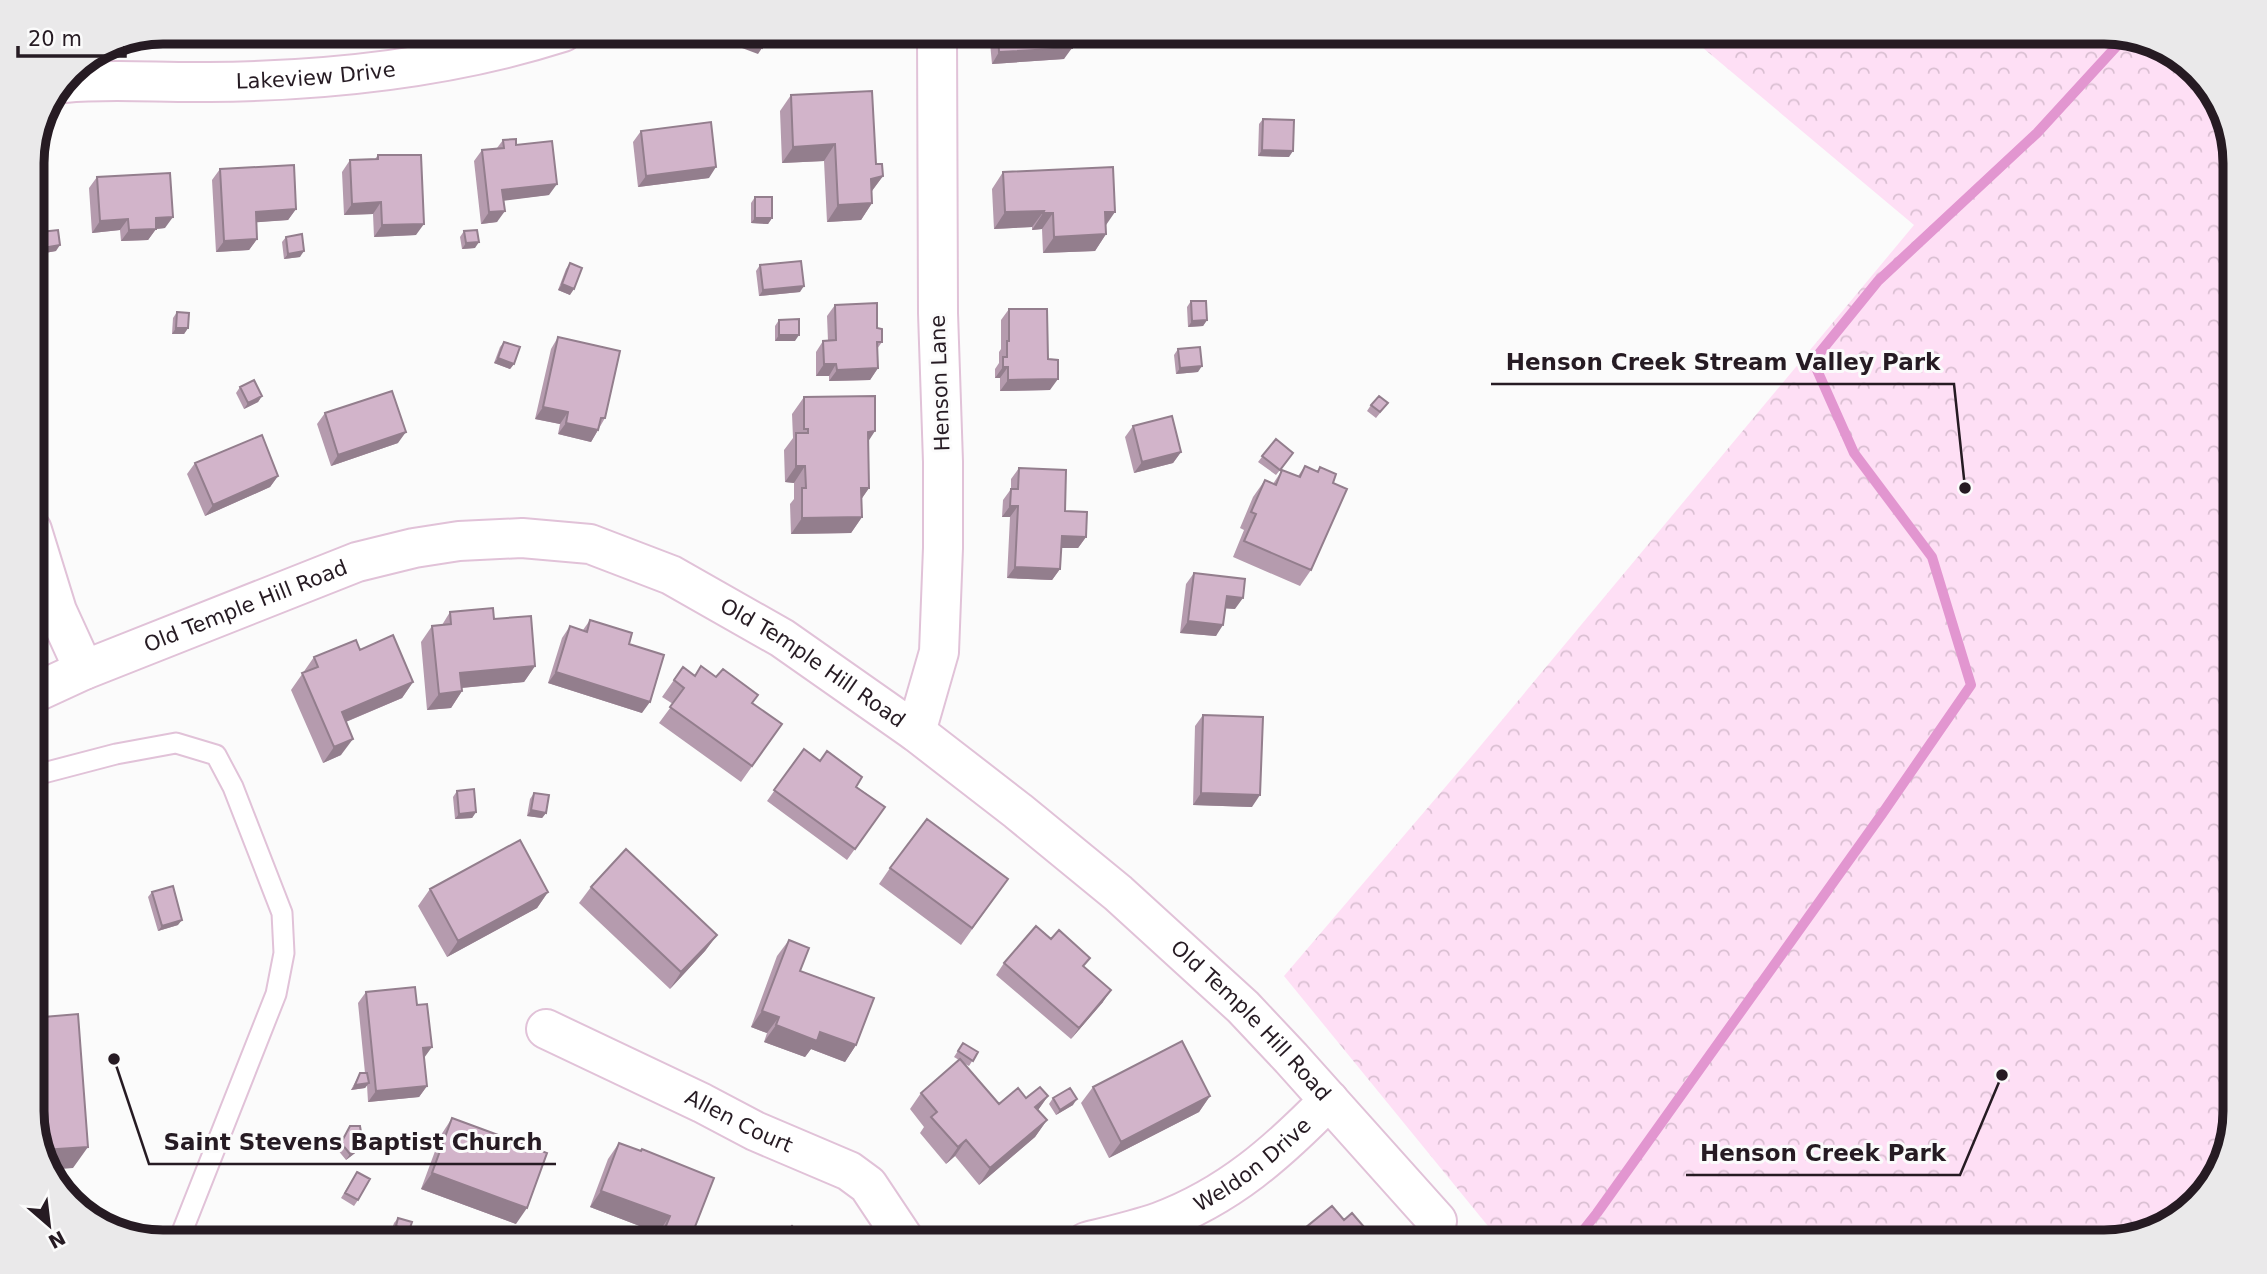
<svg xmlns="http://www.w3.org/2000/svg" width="2267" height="1274" font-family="'DejaVu Sans',sans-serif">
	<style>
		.park { fill: url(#park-crowns) }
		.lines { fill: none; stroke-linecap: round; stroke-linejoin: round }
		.stream { stroke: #e296d0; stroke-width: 10 }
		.service-casing { stroke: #e1c2d8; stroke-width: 23 }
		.minor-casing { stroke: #e1c2d8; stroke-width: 42 }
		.service { stroke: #fff; stroke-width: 19 }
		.minor { stroke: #fff; stroke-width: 38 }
		.wall { fill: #b59bae }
		.shaded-wall { fill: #937e8d }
		.building { fill: #d2b4ca; stroke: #937e8d; stroke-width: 2 }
		.labels { text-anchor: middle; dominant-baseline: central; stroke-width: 6; stroke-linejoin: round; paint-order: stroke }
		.street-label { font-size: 21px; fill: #261b23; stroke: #fbfbfb }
		.rim { fill: none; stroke: #261b23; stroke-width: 9 }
		.leader { fill: none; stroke: #261b23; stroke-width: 2.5 }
		.callout-dot { fill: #261b23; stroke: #fbfbfb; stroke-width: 2.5 }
		.callout-label { font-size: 23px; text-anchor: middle; font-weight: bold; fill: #261b23; stroke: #fbfbfb; stroke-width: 6; stroke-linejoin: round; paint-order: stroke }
	</style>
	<defs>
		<pattern id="park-crowns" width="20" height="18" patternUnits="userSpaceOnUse" patternTransform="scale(1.75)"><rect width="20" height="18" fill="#fedff5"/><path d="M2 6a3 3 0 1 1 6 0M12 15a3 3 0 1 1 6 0" fill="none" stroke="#dabfd2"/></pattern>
	</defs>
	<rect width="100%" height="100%" fill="#fbfbfb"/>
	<path class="park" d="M1684 32H2105L2170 49 2214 90 2235 154V1112L2218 1177 2170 1225 2105 1242H1501L1284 976 1477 750 1914 225Z"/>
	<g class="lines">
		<path class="stream" d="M1574 1242 1597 1213 1882 814 1971 685 1932 557 1854 453 1813 361 1878 281 2037 133 2125 37"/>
		<defs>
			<path id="service" d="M32 776 116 754 176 743 216 755 233 787 282 913 284 953 276 994 178 1242"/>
			<g id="minor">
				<path id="s1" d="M64 83C111 78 162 83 209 82 327 81 450 68 563 32"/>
				<path d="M32 530 57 611 84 670"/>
				<path id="s2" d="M32 694 84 670 357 562 414 548 459 541 522 538 590 544 671 575 782 638 916 732 1018 811 1118 893 1243 1007 1291 1058 1437 1221"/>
				<path d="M916 732 939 652 943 548V462L938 313 937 32"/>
				<path id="s3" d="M546 1029 702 1103 755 1131 849 1171 868 1185 906 1242"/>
				<path id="s4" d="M1086 1242C1110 1236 1136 1230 1159 1222 1229 1196 1278 1152 1329 1100"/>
			</g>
		</defs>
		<use href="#service" class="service-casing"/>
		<use href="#minor" class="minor-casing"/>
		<use href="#service" class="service"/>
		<use href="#minor" class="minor"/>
	</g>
	<path class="wall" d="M989 32H1071L1064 59 992 64Z
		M791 95 876 164 883 176 872 191V203L861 220 827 222 824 161 782 163 780 111Z
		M1263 119 1289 157 1258 156 1259 124Z
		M641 131 709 178 638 187 633 142Z
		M503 140 516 145 549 195 504 200 497 222 481 224 474 161 482 150 497 148Z
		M378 155 416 235 374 237 373 214 344 215 342 172 350 160 375 159Z
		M220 169 296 209 288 220 256 222 257 239 249 250 216 252 212 180Z
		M1003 172 1106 225V234L1095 251 1043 253 1042 229 1032 230V227L994 229 992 189Z
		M97 177 165 228 156 229 148 240 121 241 120 230 92 233 89 188Z
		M755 197 772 218 768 224 751 223V203Z
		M464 231 475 248 462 249 460 237Z
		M41 232 56 251 39 254 37 238Z
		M286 237 300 257 284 259 282 242Z
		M570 263V295L558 290 566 269Z
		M760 265 800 292 759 296 756 271Z
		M1191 301 1207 320 1203 326 1188 327 1187 307Z
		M835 305 877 328 882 342 877 349 878 368 870 380 829 381V376H816V352L823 341H828L827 316Z
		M1009 309 1048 359 1050 390 1000 391V378H995V369L999 363V352L1001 349V320Z
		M177 312 188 328 184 334H172L173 318Z
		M779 320 795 341H775V326Z
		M558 337 605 418 591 442 558 434 560 424 535 419 551 349Z
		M504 342 514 364 510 369 494 363 500 347Z
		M1178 349 1198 372 1176 374 1174 355Z
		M240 387 262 396 258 402 244 409 236 393Z
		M804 397 869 441V488L862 498V517L851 533 791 534 790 504 794 499V483L785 482 784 450 793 438 792 414Z
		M1388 403 1376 418 1367 411 1371 405Z
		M325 413 398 443 331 466 317 424Z
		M1133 426 1181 452 1173 463 1134 473 1125 437Z
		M1276 439 1289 459 1276 475 1258 462Z
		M195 463 278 476 270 487 205 516 187 474Z
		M1305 466 1317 471 1320 467 1333 483 1311 570 1300 586 1233 557 1244 530 1240 528 1253 497 1265 480 1273 484 1282 470 1298 476Z
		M1019 468 1065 511 1086 537 1078 548H1061L1060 569 1052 580 1007 578 1010 517H1002L1003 500 1011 489V479Z
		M1194 573 1235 609 1226 608 1216 636 1180 633 1186 584Z
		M450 612 494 619 535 666 524 682 462 688V691L451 708 427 710 421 642 432 626 442 625Z
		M590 620 629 644 642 713 548 683 562 638 570 626 583 630Z
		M314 657 413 682 402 698 346 722 341 755 323 763 291 690Z
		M683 667 695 676 752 703 782 724 741 782 659 723 673 704 662 697Z
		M1203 715 1252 807 1193 805 1195 726Z
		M804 749 885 807 847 860 767 801Z
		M457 791 476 812 472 818 455 819 453 797Z
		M534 793 546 813 542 818 527 816 530 799Z
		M890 868 1008 879 961 945 879 884Z
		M591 887 717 935 705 951 670 989 579 903Z
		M430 889 548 892 537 908 447 957 418 906Z
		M152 892 178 925 158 931 148 897Z
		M789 940 800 971 856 1045 845 1062 811 1049 805 1057 764 1042 767 1033 751 1027 777 956Z
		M1004 963 1084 967 1103 1002 1071 1039 996 975Z
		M366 992 424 1058 427 1086 419 1097 368 1102 367 1085 365 1088 351 1090 360 1073H365L358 1003Z
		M963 1043 978 1052 969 1066 963 1063 999 1104 1026 1098 1048 1096 1038 1110 1047 1120 1035 1137 979 1185 955 1156 946 1164 920 1133 924 1127 910 1109 921 1093 959 1060 954 1057Z
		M1093 1087 1210 1096 1199 1112 1109 1158 1081 1103Z
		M1053 1098 1073 1105 1056 1115 1049 1104Z
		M452 1118 516 1224 421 1189 441 1135Z
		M350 1126 363 1144 359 1150 346 1160 337 1149Z
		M619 1143 641 1151 642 1149 689 1242H655L658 1233 590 1207 608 1159Z
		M357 1172 358 1200 354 1206 341 1198Z
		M398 1218 405 1236 391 1232 394 1223Z
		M1344 1220 1377 1242H1290L1294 1237Z"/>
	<path class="shaded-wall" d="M783 32H794L792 34H781Z
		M746 42 762 48 758 54 742 48Z
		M1072 48 1064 59 992 64 999 52Z
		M835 144 824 161 782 163 793 147Z
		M1262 150 1293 151 1289 157 1258 156Z
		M716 167 709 178 638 187 646 176Z
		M883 176 871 192V179Z
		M557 184 549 195 494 202 502 190Z
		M381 202 373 214 344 215 352 204Z
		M872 203 861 220 827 222 838 205Z
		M296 209 288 220 248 223 256 212Z
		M505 211 497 222 481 224 489 212Z
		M1044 211 1032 227 994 229 1005 212Z
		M1105 212H1115L1104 228Z
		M1043 213H1053L1042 229 1032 230Z
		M173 217 165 228 156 229 148 240 121 241 129 230 156 218Z
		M755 218H772L768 224 751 223Z
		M128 219 120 230 92 233 100 221Z
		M424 224 416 235 374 237 382 225Z
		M1106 234 1095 251 1043 253 1054 237Z
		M257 239 249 250 216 252 224 241Z
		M479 242 475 248 462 249 466 243Z
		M60 245 56 251 39 254 43 248Z
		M304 251 300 257 284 259 288 254Z
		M562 284 574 289 570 295 558 290Z
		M804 286 800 292 759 296 763 290Z
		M1207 320 1203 326 1188 327 1192 321Z
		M176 328H188L184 334H172Z
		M779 335H799L795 341H775Z
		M498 358 514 364 510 369 494 363Z
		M824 364H836L829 376H816Z
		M1202 366 1198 372 1176 374 1180 368Z
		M1003 367H1008L1000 378H995Z
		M878 368 870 380 829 381 837 370Z
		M1058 379 1050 390 1000 391 1008 380Z
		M262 396 258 402 244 409 248 403Z
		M543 407 568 412 560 424 535 419Z
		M566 423 598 430 591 442 558 434Z
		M875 431 864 448 868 432Z
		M406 432 398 443 331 466 338 455Z
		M1181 452 1173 463 1134 473 1142 462Z
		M796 466H805L794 483 785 482Z
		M278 476 270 487 205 516 213 505Z
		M861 488H869L858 504Z
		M1010 506H1018L1010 517H1002Z
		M862 517 851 533 791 534 802 518Z
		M1062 536 1086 537 1078 548H1054Z
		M1015 567 1060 569 1052 580 1007 578Z
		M1227 596 1243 598 1235 609 1219 608Z
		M1188 621 1223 625 1216 636 1180 633Z
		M535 666 524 682 449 689 460 673Z
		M556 672 650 702 642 713 548 683Z
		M413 682 402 698 331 728 342 712Z
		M462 691 451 708 427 710 439 694Z
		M353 739 341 755 323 763 334 747Z
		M1201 793 1260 795 1252 807 1193 805Z
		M531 810 546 813 542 818 527 816Z
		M476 812 472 818 455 819 459 814Z
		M548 892 537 908 447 957 458 941Z
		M182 920 178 925 158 931 162 926Z
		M717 935 705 951 670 989 681 972Z
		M1111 990 1103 1002 1071 1039 1079 1028Z
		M762 1011 779 1017 767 1033 751 1027Z
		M776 1025 820 1032 856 1045 845 1062 811 1049 805 1057 764 1042Z
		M432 1047 424 1058 423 1048Z
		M369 1083 365 1088 351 1090 355 1085Z
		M427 1086 419 1097 368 1102 376 1091Z
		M1048 1096 1036 1113 1035 1107Z
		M1210 1096 1199 1112 1109 1158 1121 1142Z
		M1077 1099 1073 1105 1056 1115 1060 1110Z
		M1047 1120 1035 1137 979 1185 990 1168Z
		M966 1140 955 1156 946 1164 958 1147Z
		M363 1144 359 1150 346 1160 350 1154Z
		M88 1147 73 1168 49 1170 42 1150Z
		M432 1173 527 1208 516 1224 421 1189Z
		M601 1191 670 1216 658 1233 590 1207Z
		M396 1226 409 1231 405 1236 391 1232Z
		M663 1233 688 1242H657Z"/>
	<path class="building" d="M998 32H1071L1072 48 999 52Z
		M750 33 766 39 762 48 746 42Z
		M872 91 876 164H882L883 176 871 179 872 203 838 205 835 144 793 147 791 95Z
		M1263 119 1294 120 1293 151 1262 150Z
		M711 122 716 167 646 176 641 131Z
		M516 139V145L552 141 557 184 502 190 505 211 489 212 482 150 504 148 503 140Z
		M378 155H421L424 224 382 225 381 202 352 204 350 160 378 159Z
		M294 165 296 209 256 212 257 239 224 241 220 169Z
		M1113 167 1115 212H1105L1106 234 1054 237 1053 213H1043L1044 211 1005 212 1003 172Z
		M170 173 173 217 156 218V229L129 230 128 219 100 221 97 177Z
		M755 197H772V218H755Z
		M58 230 60 245 43 248 41 232Z
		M477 230 479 242 466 243 464 231Z
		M302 234 304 251 288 254 286 237Z
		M801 261 804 286 763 290 760 265Z
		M570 263 582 268 574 289 562 284Z
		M1191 301H1206L1207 320 1192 321Z
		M877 303V328L882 329V342H877L878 368 837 370 836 364H824L823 341 836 340 835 305Z
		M1009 309H1047L1048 359 1058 360V379L1008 380V367H1003V357H1007V341H1009Z
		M177 312 189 313 188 328H176Z
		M799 319V335H779V320Z
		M558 337 620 351 605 418H601L598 430 566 423 568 412 543 407Z
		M504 342 520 347 514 364 498 358Z
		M1200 347 1202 366 1180 368 1178 349Z
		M254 380 262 396 248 403 240 387Z
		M392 391 406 432 338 455 325 413Z
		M875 396V431L868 432 869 488H861L862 517 802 518V488H806L805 466H796V433H808V429H804V397Z
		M1379 396 1388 403 1380 412 1371 405Z
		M1172 416 1181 452 1142 462 1133 426Z
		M262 435 278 476 213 505 195 463Z
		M1276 439 1293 453 1280 470 1262 456Z
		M1305 466 1318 472 1320 467 1336 474 1333 483 1347 489 1311 570 1244 541 1256 514 1251 512 1265 480 1276 485 1282 470 1300 477Z
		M1019 468 1066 470 1065 511 1087 512 1086 537 1062 536 1060 569 1015 567 1018 506H1010L1011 489H1018Z
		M1194 573 1245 579 1243 598 1227 596 1223 625 1188 621Z
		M493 608 494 619 531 616 535 666 460 673 462 691 439 694 432 626 451 624 450 612Z
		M590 620 632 633 629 644 664 655 650 702 556 672 570 626 587 632Z
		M393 635 413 682 342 712 353 739 334 747 302 673 318 667 314 657 356 640 360 650Z
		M701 666 716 677 723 669 758 695 752 703 782 724 752 766 670 707 684 688 674 680 683 667 695 676Z
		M1203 715 1263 717 1260 795 1201 793Z
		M804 749 820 761 827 751 862 777 856 787 885 807 855 849 774 790Z
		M474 789 476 812 459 814 457 791Z
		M534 793 549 795 546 813 531 810Z
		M927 819 1008 879 972 928 890 868Z
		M520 840 548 892 458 941 430 889Z
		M626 849 717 935 681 972 591 887Z
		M173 886 182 920 162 926 152 892Z
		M1036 926 1051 939 1059 930 1090 958 1083 966 1111 990 1079 1028 1004 963Z
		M789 940 809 948 800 971 874 998 856 1045 820 1032 817 1041 776 1025 779 1017 762 1011Z
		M415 987 417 1005 427 1004 432 1047 423 1048 427 1086 376 1091 366 992Z
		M78 1014 88 1147 42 1150 32 1120V1018Z
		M1182 1041 1210 1096 1121 1142 1093 1087Z
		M963 1043 978 1052 973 1061 958 1051Z
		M960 1059 999 1104 1018 1088 1026 1098 1040 1087 1048 1096 1035 1107 1047 1120 990 1168 966 1140 958 1147 931 1117 937 1112 921 1093Z
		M360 1073H367L369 1083 355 1085Z
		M1070 1088 1077 1099 1060 1110 1053 1098Z
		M452 1118 547 1153 527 1208 432 1173Z
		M350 1126H360L363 1144 350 1154 341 1143Z
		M619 1143 641 1151 642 1149 714 1178 689 1242 663 1233 670 1216 601 1191Z
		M357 1172 370 1179 358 1200 345 1193Z
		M1332 1206 1344 1220 1352 1213 1377 1242H1298L1294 1237Z
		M398 1218 412 1222 409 1231 396 1226Z
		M792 1226 808 1242H776Z"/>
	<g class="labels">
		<g class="street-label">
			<text stroke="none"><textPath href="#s1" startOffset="252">Lakeview Drive</textPath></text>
			<text transform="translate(940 383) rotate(-92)">Henson Lane</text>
			<text stroke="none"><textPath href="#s2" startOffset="231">Old Temple Hill Road</textPath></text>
			<text stroke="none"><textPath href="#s2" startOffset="840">Old Temple Hill Road</textPath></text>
			<text stroke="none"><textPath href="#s2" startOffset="1407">Old Temple Hill Road</textPath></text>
			<text stroke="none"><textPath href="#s3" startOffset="214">Allen Court</textPath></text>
			<text stroke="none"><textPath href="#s4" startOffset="186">Weldon Drive</textPath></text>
		</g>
	</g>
	<path d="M0 0H2267V1274H0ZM163 44H2104A119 119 0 0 1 2223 163V1111A119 119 0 0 1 2104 1230H163A119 119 0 0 1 44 1111V163A119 119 0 0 1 163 44Z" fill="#eae9ea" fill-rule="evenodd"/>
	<path class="rim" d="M163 44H2104A119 119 0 0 1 2223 163V1111A119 119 0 0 1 2104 1230H163A119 119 0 0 1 44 1111V163A119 119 0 0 1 163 44Z"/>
	<path class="leader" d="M1965 488L1954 384H1491M114 1059L149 1164H556M2002 1075L1960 1175H1686"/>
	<g class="callout-dot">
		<circle cx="1965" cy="488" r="7"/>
		<circle cx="114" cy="1059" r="7"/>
		<circle cx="2002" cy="1075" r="7"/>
	</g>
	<g class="callout-label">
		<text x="1723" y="370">Henson Creek Stream Valley Park</text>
		<text x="353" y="1150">Saint Stevens Baptist Church</text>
		<text x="1823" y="1161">Henson Creek Park</text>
	</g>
	<g transform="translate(49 1225) rotate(152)" stroke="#fbfbfb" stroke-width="5" paint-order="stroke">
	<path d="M0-5L12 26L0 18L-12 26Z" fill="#261b23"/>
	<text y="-10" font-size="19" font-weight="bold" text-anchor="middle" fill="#261b23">N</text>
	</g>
	<path d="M18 46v10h107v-10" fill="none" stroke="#261b23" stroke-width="3.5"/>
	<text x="28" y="46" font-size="21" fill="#261b23" stroke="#fbfbfb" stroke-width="5" paint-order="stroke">20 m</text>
</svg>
